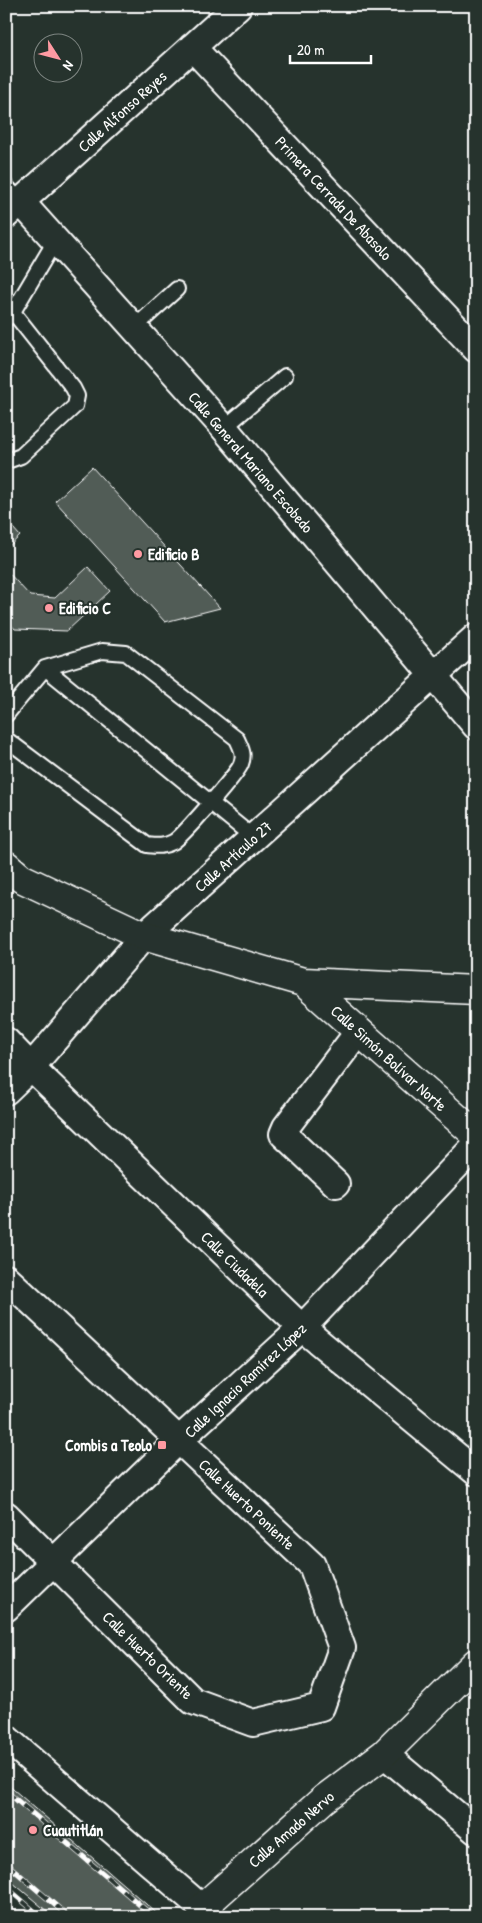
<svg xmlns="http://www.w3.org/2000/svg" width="482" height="1923" font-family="'Patrick Hand',sans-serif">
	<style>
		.building { fill: #515c57; stroke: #fff }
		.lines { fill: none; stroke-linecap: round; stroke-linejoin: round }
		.lane-casing { stroke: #fff; stroke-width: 18 }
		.street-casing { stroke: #fff; stroke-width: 30 }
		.secondary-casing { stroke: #fff; stroke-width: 31 }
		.lane { stroke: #26332d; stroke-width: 14 }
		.street { stroke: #26332d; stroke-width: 26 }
		.secondary { stroke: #26332d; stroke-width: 28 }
		.rail-casing { stroke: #fff; stroke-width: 5.5 }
		.rail { stroke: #26332d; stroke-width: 4; stroke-dasharray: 11; stroke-linecap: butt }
		.poi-dot { fill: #ff9aa2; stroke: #26332d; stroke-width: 2 }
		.labels { text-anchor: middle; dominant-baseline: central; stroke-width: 4; stroke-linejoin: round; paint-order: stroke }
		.street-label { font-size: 16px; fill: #fff; stroke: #26332d }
		.poi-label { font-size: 16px; font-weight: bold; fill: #fff; stroke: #26332d; text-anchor: start }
	</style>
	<rect width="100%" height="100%" fill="#26332d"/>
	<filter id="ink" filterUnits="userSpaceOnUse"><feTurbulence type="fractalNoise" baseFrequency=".02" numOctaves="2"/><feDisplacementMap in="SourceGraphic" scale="10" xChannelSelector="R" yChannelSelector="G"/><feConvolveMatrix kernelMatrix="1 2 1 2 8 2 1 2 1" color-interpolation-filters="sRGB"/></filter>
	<g filter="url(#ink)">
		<path class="building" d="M92 467 220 608 165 622 55 501Z
			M6 520 20 536 6 549Z
			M88 567 110 591 67 631 15 629 6 619V570L30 596 55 598Z
			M6 1783 161 1917H54L6 1877Z"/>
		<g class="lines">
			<defs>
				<path id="lane" d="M6 186 21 202
					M13 312 55 241
					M6 319 13 312 73 388 77 396 75 406 21 456 10 460 6 458
					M134 328 177 289
					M224 428 285 376
					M45 668 254 838
					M6 715 45 668 102 651 126 653 237 739C241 748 245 754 241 764 239 772 181 838 173 842 163 847 157 846 147 845L6 739"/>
				<path id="street" d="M192 47 476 349
					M21 202 224 428 476 726
					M6 215 238 6
					M6 1041 31 1067 302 1328 476 1472
					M6 1091 31 1067 144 936 476 637
					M336 1184 283 1134 286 1127 359 1031
					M6 1278 312 1565 342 1648 321 1707 253 1723 193 1701 6 1515
					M6 1608 179 1440 302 1328 476 1145
					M6 1738 202 1908
					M384 1754 476 1831"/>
				<path id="secondary" d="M6 865 21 878 144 936 303 982 476 990
					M303 982 476 1135
					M212 1917 202 1908 324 1799 384 1754 476 1663"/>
			</defs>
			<use href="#lane" class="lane-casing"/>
			<use href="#street" class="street-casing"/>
			<use href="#secondary" class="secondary-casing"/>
			<use href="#lane" class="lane"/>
			<use href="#street" class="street"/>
			<use href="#secondary" class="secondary"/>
			<defs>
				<path id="rail" d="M6 1791 154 1917
					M6 1863 69 1917
					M6 1887 41 1917
					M6 1915 9 1917"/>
			</defs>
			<use href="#rail" class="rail-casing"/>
			<use href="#rail" class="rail"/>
		</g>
	</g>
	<g class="poi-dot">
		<circle cx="138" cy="554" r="5"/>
		<circle cx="49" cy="608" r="5"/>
		<rect x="157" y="1440" width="10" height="10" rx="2.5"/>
		<circle cx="33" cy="1830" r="5"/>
	</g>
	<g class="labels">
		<g class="street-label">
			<text transform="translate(122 111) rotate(-42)">Calle Alfonso Reyes</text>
			<text transform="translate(334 198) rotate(47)">Primera Cerrada De Abasolo</text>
			<text transform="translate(251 462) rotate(49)">Calle General Mariano Escobedo</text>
			<text transform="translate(233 856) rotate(-42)">Calle Artículo 27</text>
			<text transform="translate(389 1058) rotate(42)">Calle Simón Bolívar Norte</text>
			<text transform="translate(235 1264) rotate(44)">Calle Ciudadela</text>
			<text transform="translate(245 1380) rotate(-43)">Calle Ignacio Ramírez López</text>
			<text transform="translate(247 1504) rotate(43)">Calle Huerto Poniente</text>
			<text transform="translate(148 1655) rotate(44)">Calle Huerto Oriente</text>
			<text transform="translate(291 1829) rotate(-41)">Calle Amado Nervo</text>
		</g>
		<g class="poi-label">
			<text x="148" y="554">Edificio B</text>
			<text x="59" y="608">Edificio C</text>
			<text x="152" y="1445" text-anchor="end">Combis a Teolo</text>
			<text x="43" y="1830">Cuautitlán</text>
		</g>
	</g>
	<rect width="482" height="1923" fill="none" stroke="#26332d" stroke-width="25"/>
	<rect x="12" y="12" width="457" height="1898" fill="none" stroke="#fff" stroke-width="2" filter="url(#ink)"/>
	<g transform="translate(58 58) rotate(126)"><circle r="24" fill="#26332d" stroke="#7d8581"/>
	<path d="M0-4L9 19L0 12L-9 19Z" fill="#ff9aa2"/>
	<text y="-8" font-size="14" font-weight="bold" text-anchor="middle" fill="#ffffff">N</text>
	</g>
	<path d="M290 55v8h81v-8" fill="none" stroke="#ffffff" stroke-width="2.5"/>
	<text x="297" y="55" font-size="15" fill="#ffffff" stroke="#26332d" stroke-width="4" paint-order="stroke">20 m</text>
</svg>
